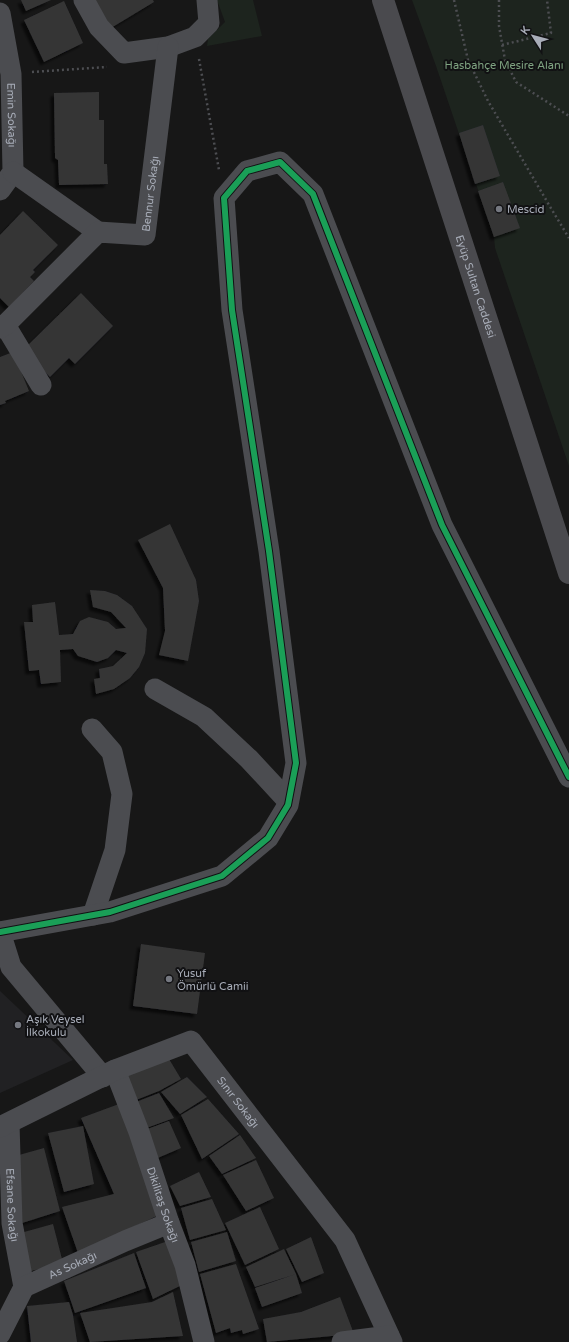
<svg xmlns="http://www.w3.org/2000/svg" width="569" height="1342" font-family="'Varela Round',sans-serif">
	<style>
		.built { fill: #212123 }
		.green { fill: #1d241e }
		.building { fill: #353536; filter: url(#shadow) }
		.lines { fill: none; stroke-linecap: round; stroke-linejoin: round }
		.path { stroke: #4d4e52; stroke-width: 2.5; stroke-dasharray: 2 3; stroke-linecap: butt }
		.street { stroke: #4b4c50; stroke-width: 21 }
		.secondary { stroke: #4a4a4e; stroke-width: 22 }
		.cycleway-casing { stroke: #111113; stroke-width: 8 }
		.cycleway { stroke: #1a9f57; stroke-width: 6 }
		.poi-dot { fill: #757880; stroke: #111113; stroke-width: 1.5 }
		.labels { text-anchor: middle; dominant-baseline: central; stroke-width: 4; stroke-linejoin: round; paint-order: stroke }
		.park-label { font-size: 11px; fill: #7fa381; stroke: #111113 }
		.street-label { font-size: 11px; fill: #a8adb8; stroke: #111113 }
		.poi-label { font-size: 11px; fill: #a8adb8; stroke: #111113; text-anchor: start }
	</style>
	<defs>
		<filter id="shadow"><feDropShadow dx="-3.5" dy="3.5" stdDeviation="1" flood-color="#0009"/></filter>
	</defs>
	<rect width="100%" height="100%" fill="#171717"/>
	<path class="built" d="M0 991 73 1060 0 1093Z"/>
	<path class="green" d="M217 0H253L262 36 207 46 208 39 225 22Z
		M412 0H569V466L495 248 494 237 436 66Z"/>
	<path class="building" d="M21 0H51L26 11Z
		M94 0H153L154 2 111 28Z
		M64 1 83 43 44 62 24 20Z
		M99 92V120H104V164H107L108 184 59 185 58 160 55 158 54 93Z
		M483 125 500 176 475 184 459 133Z
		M503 182 520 228 494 237 478 191Z
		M23 211 58 245 33 270 35 272 30 277 34 281 9 307 0 298V235Z
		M81 293 113 326 75 364 69 358 50 377 23 350Z
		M13 352 29 391 5 401 6 403 0 405V357Z
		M170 524 196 580 199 601 188 661 159 655 165 631 163 588 138 540Z
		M90 590 105 591 117 595 132 606 147 629 145 653 139 667 130 678 114 689 96 694 94 679 100 678 99 669 113 666 127 653 116 650 108 658 97 662 78 656 73 649 60 650 61 682 41 684 39 670 29 671 24 622H33L32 605 55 602 59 635 73 634 80 621 89 617 108 622 116 629 126 628 111 612 93 607Z
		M141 944 205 953 197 1014 133 1006Z
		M169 1059 181 1079 159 1091 131 1102 122 1077Z
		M187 1077 207 1097 180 1114 161 1092Z
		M159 1093 174 1118 141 1130 131 1104Z
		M208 1099 239 1134 202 1159 181 1115Z
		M119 1104 161 1214 78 1253 62 1207 114 1194 81 1118Z
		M169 1121 181 1148 153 1160 142 1131Z
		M83 1126 94 1184 64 1192 48 1133Z
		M240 1135 256 1158 222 1174 209 1156Z
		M44 1148 60 1211 19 1224 12 1157Z
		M256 1160 274 1198 246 1211 223 1175Z
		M199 1172 211 1197 180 1206 170 1186Z
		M212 1199 226 1230 190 1240 181 1208Z
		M260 1207 279 1249 245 1265 225 1223Z
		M53 1224 63 1263 27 1272 17 1234Z
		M227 1232 236 1261 199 1272 191 1242Z
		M311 1237 324 1273 302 1282 286 1249Z
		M168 1241 184 1284 153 1299 136 1252Z
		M284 1249 296 1274 255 1287 246 1267Z
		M134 1253 146 1288 75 1313 64 1281Z
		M236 1264 259 1329 243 1334 242 1330 231 1333 230 1328 216 1333 200 1274Z
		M296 1274 302 1293 262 1307 255 1288Z
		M173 1292 183 1336 90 1342 80 1313 152 1302Z
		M340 1297 354 1334 267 1342 263 1319 301 1312Z
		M69 1302 73 1315 77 1342H31L27 1306Z"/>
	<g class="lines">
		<path class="path" d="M454 0 468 60 488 101 552 210 569 238
			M499 0V26L505 60 516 82 569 116
			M502 45 551 33 547 0
			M199 59 219 170
			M32 72 107 67"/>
		<g class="street">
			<path d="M84 0 99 27 124 53 168 47 195 37 209 23 207 0"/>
			<path id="s1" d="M0 13 11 74 13 172 0 190"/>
			<path d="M13 172 98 232"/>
			<path d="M5 325 41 385"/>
			<path id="s2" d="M0 328 5 325 98 232 145 235 168 47"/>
			<path d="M155 689 204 717 249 759 288 801"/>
			<path d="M92 729 112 752 122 794 115 850 93 915"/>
			<path d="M0 932 110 912 222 876 268 838 288 805 296 763 269 551 232 310 224 198 247 171 280 162 313 194 442 525 569 777"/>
			<path d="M0 932 11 967 103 1077"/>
			<path id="s3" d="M115 1070 139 1132 169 1223 185 1265 204 1342"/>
			<path id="s4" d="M9 1123 12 1223 24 1287"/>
			<path id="s5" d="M0 1127 115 1070 191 1041 345 1240 392 1342"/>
			<path id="s6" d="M0 1334 24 1287 125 1241 169 1223"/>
			<path d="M342 1342 389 1336"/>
		</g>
		<path class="secondary" id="s7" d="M383 0 569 573"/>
		<defs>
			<path id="cycleway" d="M0 932 110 912 222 876 268 838 288 805 296 763 269 551 232 310 224 198 247 171 280 162 313 194 442 525 569 777"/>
		</defs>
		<use href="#cycleway" class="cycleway-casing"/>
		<use href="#cycleway" class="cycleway"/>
	</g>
	<g class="poi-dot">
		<circle cx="499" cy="209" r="4"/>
		<circle cx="169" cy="979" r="4"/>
		<circle cx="18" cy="1025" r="4"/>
	</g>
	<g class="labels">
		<g class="park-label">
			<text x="504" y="65">Hasbahçe Mesire Alanı</text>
		</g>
		<g class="street-label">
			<text stroke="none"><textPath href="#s1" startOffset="103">Emin Sokağı</textPath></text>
			<text stroke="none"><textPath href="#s2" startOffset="226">Bennur Sokağı</textPath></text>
			<text stroke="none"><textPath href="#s7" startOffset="301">Eyüp Sultan Caddesi</textPath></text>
			<text stroke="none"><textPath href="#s5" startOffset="287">Sınır Sokağı</textPath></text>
			<text stroke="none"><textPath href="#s4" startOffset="82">Efsane Sokağı</textPath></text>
			<text stroke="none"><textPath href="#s3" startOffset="143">Dikilitaş Sokağı</textPath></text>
			<text stroke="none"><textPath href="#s6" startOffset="106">As Sokağı</textPath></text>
		</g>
		<g class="poi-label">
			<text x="507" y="209">Mescid</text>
			<text x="177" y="973">Yusuf<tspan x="177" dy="13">Ömürlü Camii</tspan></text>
			<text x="26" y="1019">Aşık Veysel<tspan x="26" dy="13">İlkokulu</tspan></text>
		</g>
	</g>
	<g transform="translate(533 36) rotate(306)" stroke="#111113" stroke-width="3" paint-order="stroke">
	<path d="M0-3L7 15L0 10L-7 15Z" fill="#a8adb8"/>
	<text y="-6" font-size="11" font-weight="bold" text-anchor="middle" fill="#a8adb8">K</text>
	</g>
</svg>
